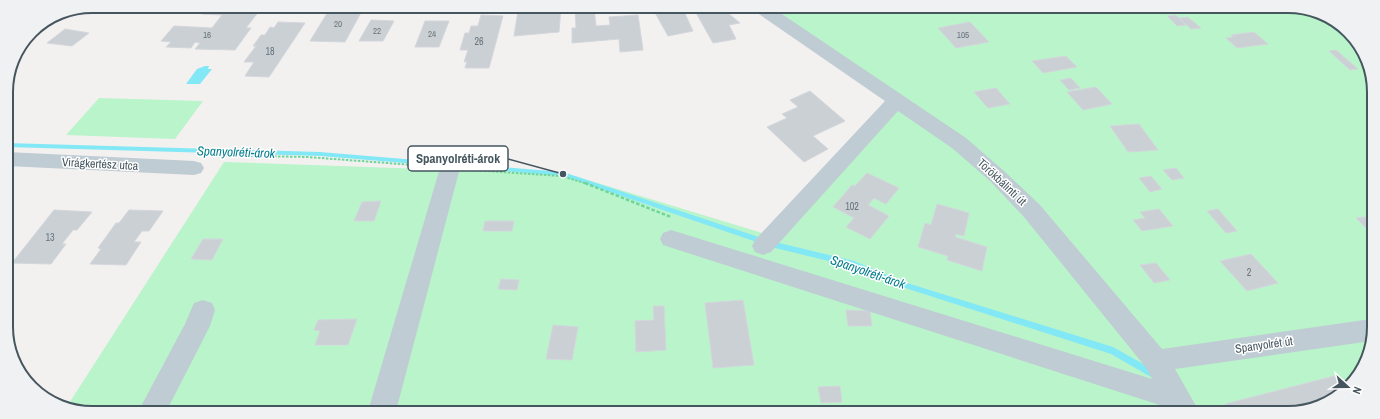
<svg xmlns="http://www.w3.org/2000/svg" width="1380" height="419" font-family="'Archivo Narrow',sans-serif">
	<style>
		.green { fill: #baf4cb }
		.water { fill: #83e8f5 }
		.lines { fill: none; stroke-linecap: round; stroke-linejoin: round }
		.stream { fill: #83e8f5; fill-rule: evenodd }
		.building { fill: #cbd0d5; stroke: #d3d7dc }
		.path-far1 { stroke: #6fd599; stroke-width: 2; stroke-dasharray: 2.5 1.5; stroke-linecap: butt }
		.path { stroke: #6fd599; stroke-width: 2.5; stroke-dasharray: 3.5 2; stroke-linecap: butt }
		.minor { fill: #bfccd3; fill-rule: evenodd }
		.labels { text-anchor: middle; dominant-baseline: central; stroke-width: 3; stroke-linejoin: round; paint-order: stroke }
		.far-number-label { font-size: 9px; fill: #67747c }
		.number-label { font-size: 10px; fill: #67747c }
		.street-label { font-size: 12px; fill: #46565f; stroke: #fff }
		.water-label { font-size: 13px; font-style: italic; fill: #047e8e; stroke: #fff }
		.rim { fill: none; stroke: #46565f; stroke-width: 2 }
		.leader { fill: none; stroke: #46565f; stroke-width: 1.5 }
		.callout-dot { fill: #46565f; stroke: #fff; stroke-width: 1.5 }
		.callout { fill: #fff; stroke: #46565f; stroke-width: 1.5 }
		.callout-label { font-size: 13px; text-anchor: middle; font-weight: bold; fill: #46565f }
	</style>
	<rect width="100%" height="100%" fill="#f3f0f0"/>
	<path class="green" d="M759 8 1311 9 1353 35 1372 75 1371 350 1341 395 1294 413 69 410 66 408 224 162 568 174 766 234 888 100Z
		M99 98 203 101 175 139 66 135Z"/>
	<path class="water" d="M205 66H209L208 69H212L200 84H186L197 69Z"/>
	<g class="lines">
		<path class="stream" d="M6 143 320 152 563 172 771 241 854 261 904 282 1113 347 1154 370 1155 373 1154 376 1151 377 1111 354 899 286 853 267 771 247 563 176 320 156 7 147Z"/>
	</g>
	<path class="building" d="M209 6H263L246 28H251L235 50 195 49 200 43 195 42 191 48 166 47 171 42 161 41 174 26 212 28 222 15 202 14Z
		M331 7H364L345 42 310 41Z
		M561 7 559 32 514 36 518 11H532V8Z
		M575 7H594L596 26 610 25 609 17 638 15 643 50 620 52 619 39 572 43V28H576Z
		M655 7H682L693 31 668 36 653 9H656Z
		M712 8H722L740 23 729 25 736 39 713 43 695 11Z
		M57 14H59L36 34 30 33Z
		M481 15 503 16 489 68H465L467 61 464 62 468 50H460L465 33H469L471 26H478Z
		M1176 15 1186 25 1177 26 1167 16Z
		M1188 17 1201 28 1191 29 1179 18Z
		M371 20 394 21 383 41H359Z
		M425 21H449L439 47H415Z
		M278 22 305 23 269 77 245 76 254 62H244L256 46H253L261 35H265L270 27 274 28Z
		M970 22 989 42 956 48 938 28Z
		M65 29 89 33 72 46 47 43Z
		M1254 32 1268 44 1237 48 1226 38 1233 37 1231 35Z
		M1336 50 1358 69 1350 70 1329 51Z
		M1066 56 1077 67 1043 73 1032 61Z
		M1071 78 1080 88 1069 90 1060 80Z
		M1096 87 1112 104 1083 110 1067 92Z
		M996 88 1010 104 988 108 974 92Z
		M810 91 845 121 813 136 828 149 804 162 767 127 787 118 782 114 798 107 790 100Z
		M1139 124 1158 150 1128 152 1110 126Z
		M1176 168 1184 178 1172 180 1163 170Z
		M867 173 899 188 886 204 874 198 868 205 889 216 870 239 846 227 854 218 833 207 852 185 855 186Z
		M1151 176 1162 189 1150 192 1139 178Z
		M381 201 374 221H354L362 202Z
		M937 204 969 213 964 236 956 234 955 237 987 247 982 271 947 260 948 256 918 247 925 223 931 225Z
		M1159 209 1173 226 1142 231 1133 220 1145 218 1140 212Z
		M1218 209 1237 231 1226 233 1207 211Z
		M54 210 92 212 77 230H73L62 244H66L51 264 12 263Z
		M129 210 163 211 149 231H142L134 242H141L126 265 90 264 101 249 98 248 116 223H119Z
		M1372 216V234L1356 218Z
		M485 221H514L512 231H483Z
		M203 239H223L212 260 191 259Z
		M1251 254 1278 283 1247 291 1220 261Z
		M1156 263 1170 280 1154 283 1140 265Z
		M501 279 519 280 517 290 498 289Z
		M743 300 754 365 713 368 705 303Z
		M653 306H664L666 350 636 352 635 321 654 320Z
		M846 310 870 311 872 326H848Z
		M357 319 348 345H315L320 331 314 330 318 320Z
		M553 325 578 327 572 360 546 359Z
		M1334 376 1345 388 1341 395 1294 413H1232L1225 404Z
		M840 386 842 402 821 403 818 387Z"/>
	<g class="lines">
		<path class="path-far1" d="M210 155 307 157 427 166
			M472 170 561 176 588 184"/>
		<path class="path" d="M585 183 671 217"/>
		<path class="minor" d="M754 8H773L966 138 1004 171 1040 205 1162 349 1371 319V341L1175 369 1200 413H1172L1169 408 663 245 660 239 663 233 671 230 1152 379 1147 369 1024 217 990 181 952 148 898 111 771 252 763 255 755 252 752 246 755 240 885 101 756 12Z
			M7 152 194 161 201 163 204 168 201 173 194 175 7 166Z
			M450 161 457 163 460 168 396 411H368L440 168 443 163Z
			M203 300 212 303 215 310 210 326 167 410H139L185 324 194 303Z"/>
	</g>
	<g class="labels">
		<g class="far-number-label">
			<text x="338" y="24">20</text>
			<text x="377" y="31">22</text>
			<text x="432" y="34">24</text>
			<text x="207" y="35">16</text>
			<text x="963" y="35">105</text>
		</g>
		<g class="number-label">
			<text x="479" y="41">26</text>
			<text x="270" y="51">18</text>
			<text x="852" y="206">102</text>
			<text x="50" y="237">13</text>
			<text x="1249" y="272">2</text>
		</g>
		<g class="street-label">
			<text transform="translate(100 164) rotate(3)">Virágkertész utca</text>
			<text transform="translate(1002 182) rotate(43)">Törökbálinti út</text>
			<text transform="translate(1264 345) rotate(-8)">Spanyolrét út</text>
		</g>
		<g class="water-label">
			<text transform="translate(236 152) rotate(2)">Spanyolréti-árok</text>
			<text transform="translate(868 272) rotate(19)">Spanyolréti-árok</text>
		</g>
	</g>
	<path d="M0 0H1380V419H0ZM92 13H1288A79 79 0 0 1 1367 92V327A79 79 0 0 1 1288 406H92A79 79 0 0 1 13 327V92A79 79 0 0 1 92 13Z" fill="#f0f1f2" fill-rule="evenodd"/>
	<path class="rim" d="M92 13H1288A79 79 0 0 1 1367 92V327A79 79 0 0 1 1288 406H92A79 79 0 0 1 13 327V92A79 79 0 0 1 92 13Z"/>
	<path class="leader" d="M563 174L508 159"/>
	<circle class="callout-dot" cx="563" cy="174" r="4"/>
	<rect class="callout" x="408" y="146" width="100" height="25" rx="4"/>
	<g class="callout-label">
		<text x="458" y="163">Spanyolréti-árok</text>
	</g>
	<g transform="translate(1348 387) rotate(111)" stroke="#ffffff" stroke-width="3" paint-order="stroke">
	<path d="M0-3L7 15L0 10L-7 15Z" fill="#46565f"/>
	<text y="-6" font-size="11" font-weight="bold" text-anchor="middle" fill="#46565f">N</text>
	</g>
</svg>
